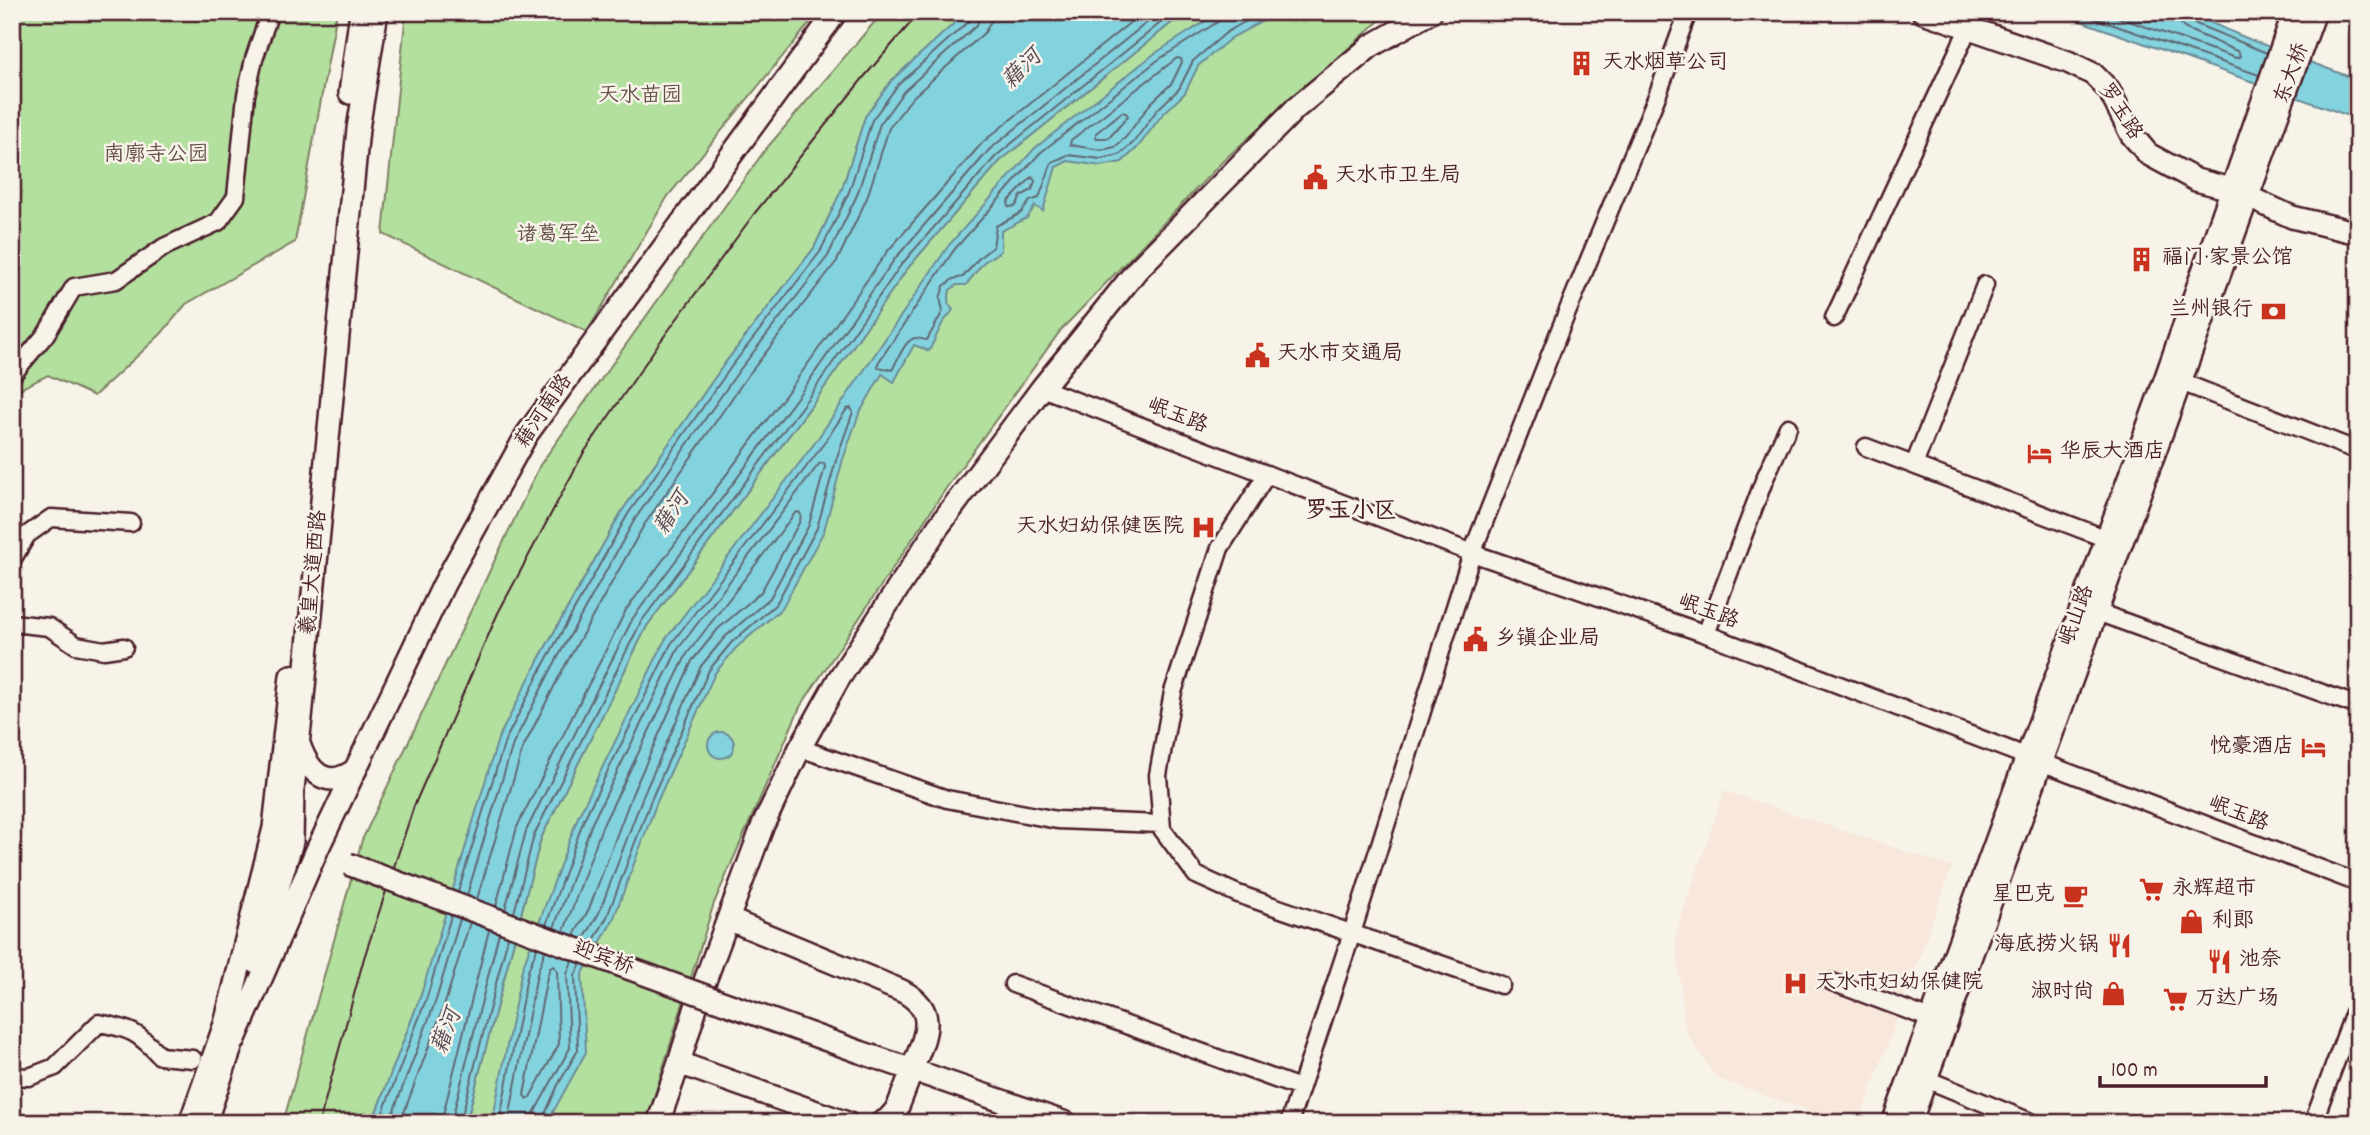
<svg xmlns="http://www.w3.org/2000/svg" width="2370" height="1135" font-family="Dekko,'LXGW WenKai TC',sans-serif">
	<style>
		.built { fill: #f8e7db }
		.green { fill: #b3e09e; stroke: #7e8064; stroke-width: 2 }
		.water { fill: #83d3de; stroke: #6c8b96; stroke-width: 2 }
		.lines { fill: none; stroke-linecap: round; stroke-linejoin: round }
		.shore { stroke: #616773; stroke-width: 2 }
		.minor-casing { stroke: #4a1f2b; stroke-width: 21 }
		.major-casing { stroke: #4a1f2b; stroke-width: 26 }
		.minor { stroke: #f7f3e8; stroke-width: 16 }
		.major { stroke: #f7f3e8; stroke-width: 21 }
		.tram { stroke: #4a1f2b; stroke-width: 2 }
		.major-bridge-casing { stroke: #4a1f2b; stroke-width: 26; stroke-linecap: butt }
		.major-bridge { stroke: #f7f3e8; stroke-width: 21 }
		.labels { text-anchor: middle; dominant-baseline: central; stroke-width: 5; stroke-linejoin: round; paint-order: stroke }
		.poi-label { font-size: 21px; fill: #4a1f2b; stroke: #f7f3e8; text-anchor: start }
		.street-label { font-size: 21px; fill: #4a1f2b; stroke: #f7f3e8 }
		.park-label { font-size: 21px; fill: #644f48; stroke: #f7f3e8 }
		.water-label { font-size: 23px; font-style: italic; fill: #584c58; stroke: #f7f3e8 }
		.neighbourhood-label { font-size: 23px; font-weight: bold; fill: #4a1f2b; stroke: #f7f3e8 }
	</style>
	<rect width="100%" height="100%" fill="#f7f3e8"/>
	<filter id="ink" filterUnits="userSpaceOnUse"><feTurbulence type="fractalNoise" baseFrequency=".0143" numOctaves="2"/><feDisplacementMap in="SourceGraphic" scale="14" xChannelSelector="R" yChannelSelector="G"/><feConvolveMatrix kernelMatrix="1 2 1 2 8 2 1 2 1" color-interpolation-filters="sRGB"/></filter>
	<g filter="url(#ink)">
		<path class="built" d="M1724 791 1952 867 1859 1123H1844L1716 1078 1686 1032 1675 936Z"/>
		<path class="green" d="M12 12H337L295 242 186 304 161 334 94 396 48 375 12 393Z
			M406 12H819L668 196 587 332 383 234Z
			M883 12H971L961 18 892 80 865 117 842 189 814 248 725 363 622 511 539 659 421 995 372 1123H283L362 840 540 465 765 150Z
			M1185 12H1389L1225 159 1061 330 947 487 800 707 714 903 646 1123H466L541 838 647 626 817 398 907 269 1000 161Z"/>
		<path class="water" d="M971 12H1185L1000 161 907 269 817 398 647 626 541 838 466 1123H372L421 995 498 739 539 659 622 511 725 363 814 248 842 189 865 117 892 80 961 17Z
			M1220 12H1279L1231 38 1198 66 1185 93 1162 115 1138 147 1122 162 1101 166 1068 161 1056 167 1043 211 1035 206 1027 218 1001 231V251L984 262 966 285H957L950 290 948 303 953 310 942 324 929 351 914 345 894 382 882 374 859 414 843 459 824 531 782 608 736 648 715 673 657 802 613 920 582 975 586 1052 547 1123H492L522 969 578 817 665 640 814 444 949 245 1035 148 1154 54Z
			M2055 12H2186L2251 40 2358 80V119Z
			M708 745a13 13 0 1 1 26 0a13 13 0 1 1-26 0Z"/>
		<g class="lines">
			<path class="shore" d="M1222 12 1219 21 1158 60 1040 153 954 250 878 363V367L892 370C897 362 905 338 916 338 919 338 923 340 927 340L943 311 940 298 944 286 953 279 963 277 980 257 993 247 996 226 1021 213 1030 201 1039 198 1052 162 1068 155 1101 159 1119 155 1133 143 1157 110 1179 89 1193 61 1227 32 1262 12
				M2076 12 2259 75
				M2103 12 2236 58 2240 57 2239 52 2184 28 2179 21 2178 12
				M2186 12 2187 18 2191 22 2267 53
				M1177 58 1181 59 1182 62 1172 83 1150 104 1126 137 1115 147 1101 150 1070 145 1071 140Z
				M1122 112 1126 113 1128 116 1109 138H1096V133Z
				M1032 177 1035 181 1032 190 1021 196 1016 206 1009 207 1008 202Z
				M458 892 505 741 545 662 628 514 731 367 820 252 849 192 872 120 898 85 970 20 972 12
				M467 895 513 744 553 666 635 519 738 372 828 256 857 195 880 124 904 91 977 25 981 12
				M477 899 523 748 562 671 644 525 746 378 837 261 867 198 889 128 912 98 985 32 990 23 992 12
				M496 906 517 827 626 610 795 382 887 252 983 142 1143 12
				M505 910 526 831 633 618 804 388 894 260 990 149 1160 12
				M514 913 534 835 641 622 811 394 901 265 996 156 1174 12
				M546 925 584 819 671 644 820 449 847 409 851 408 853 412 837 457 817 528 776 604 731 643 709 670 651 800 607 917 593 942
				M554 928 592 823 678 649 819 464 824 463 825 467 809 525 770 598 725 637 701 666 643 796 599 913 584 939
				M564 931 602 827 687 654 795 513 799 512 801 515 800 521 761 592 718 629 692 661 633 792 589 909 574 935
				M554 966 557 970 559 1044 530 1097 527 1099 524 1095 547 977 550 968Z
				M379 1123 427 997 451 916
				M389 1123 436 1000 460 919
				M400 1123 445 1003 470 922
				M441 1123 489 930
				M451 1123 499 933
				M460 1123 508 937
				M499 1123 528 971 537 948
				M508 1123 537 974 545 951
				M533 1123 534 1113 570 1048 567 974 572 961
				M541 1123 558 1085 578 1050 575 975 581 964"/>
			<defs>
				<path id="minor" d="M1834 318 1968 29
					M12 375 46 334 74 287 116 280 164 247 218 222 236 197 246 95 254 59 270 12
					M2181 382 2358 451
					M1042 388 1472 553 1706 634 2358 883
					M1866 447 2107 539
					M1914 465 1985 285
					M1267 474 1220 548 1173 692 1158 775 1162 829 1196 875 1238 894 1501 985
					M12 560 27 535 51 518 131 523
					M2097 612 2358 706
					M12 623 49 627 76 645 104 650 124 647
					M1706 634 1765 478 1788 427
					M800 748 947 799 1057 820 1161 824
					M1832 982 1931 1019
					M1013 984 1300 1088
					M12 1076 29 1077 55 1067 99 1023C131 1029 138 1032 160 1056L193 1059
					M1926 1079 2033 1123
					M1289 1123 1352 933 1472 553 1561 327 1657 96 1688 12
					M2313 1123 2358 1002"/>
				<path id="major" d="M1923 12 2068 62 2093 74 2109 90 2131 134 2148 154 2196 180 2231 189 2292 217 2358 233
					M350 93 361 12
					M299 744C309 773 327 791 356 769
					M728 919 902 991C937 1009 927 1032 915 1062 909 1078 903 1094 897 1109L888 1119 881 1123
					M255 962 292 842 293 789 301 718 358 129 377 12
					M234 1041 317 850 444 584 527 434 836 12
					M860 1052 1066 1123
					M679 1063 847 1123
					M190 1123 225 1024 274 828 291 676
					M205 1123 238 1027
					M658 1123 679 1063 699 997 763 825 800 748 838 680 938 527 1042 388 1137 270 1296 108 1371 46 1431 12
					M1893 1123 2166 377 2294 12
					M1910 1123 2315 12"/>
			</defs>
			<use href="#minor" class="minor-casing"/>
			<use href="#major" class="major-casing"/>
			<use href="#minor" class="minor"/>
			<use href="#major" class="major"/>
			<path class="tram" d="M319 1123 364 958 414 806 498 613 583 454 657 346 754 214 864 77 920 12"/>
			<defs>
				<path id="major-bridge" d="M348 864 592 955 860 1052"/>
			</defs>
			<use href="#major-bridge" class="major-bridge-casing"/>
			<use href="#major-bridge" class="major-bridge"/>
		</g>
	</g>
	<defs>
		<symbol id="building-bare" viewBox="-9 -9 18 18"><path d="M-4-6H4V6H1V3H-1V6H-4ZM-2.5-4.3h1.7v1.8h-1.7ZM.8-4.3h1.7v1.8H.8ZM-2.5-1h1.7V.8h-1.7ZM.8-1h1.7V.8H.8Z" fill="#c8321e" stroke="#f7f3e8" stroke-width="2.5" paint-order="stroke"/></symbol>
		<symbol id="civic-bare" viewBox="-9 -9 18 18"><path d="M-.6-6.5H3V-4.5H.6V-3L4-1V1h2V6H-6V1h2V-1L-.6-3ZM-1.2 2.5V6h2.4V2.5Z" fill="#c8321e" stroke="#f7f3e8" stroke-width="2.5" paint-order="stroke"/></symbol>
		<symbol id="bank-bare" viewBox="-9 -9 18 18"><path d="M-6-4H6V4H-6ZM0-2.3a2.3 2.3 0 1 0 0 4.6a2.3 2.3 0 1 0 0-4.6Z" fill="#c8321e" stroke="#f7f3e8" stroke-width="2.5" paint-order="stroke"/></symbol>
		<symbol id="hotel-bare" viewBox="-9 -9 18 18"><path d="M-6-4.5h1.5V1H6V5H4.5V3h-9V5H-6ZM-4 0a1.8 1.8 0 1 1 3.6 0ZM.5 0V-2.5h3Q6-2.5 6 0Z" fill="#c8321e" stroke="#f7f3e8" stroke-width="2.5" paint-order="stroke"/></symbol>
		<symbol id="hospital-bare" viewBox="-9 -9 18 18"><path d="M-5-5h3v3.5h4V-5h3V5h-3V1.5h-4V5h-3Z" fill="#c8321e" stroke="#f7f3e8" stroke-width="2.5" paint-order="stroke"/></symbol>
		<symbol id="supermarket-bare" viewBox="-9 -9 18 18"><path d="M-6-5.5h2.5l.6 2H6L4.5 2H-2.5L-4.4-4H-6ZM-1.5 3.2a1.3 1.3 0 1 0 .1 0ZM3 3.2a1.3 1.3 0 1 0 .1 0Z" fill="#c8321e" stroke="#f7f3e8" stroke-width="2.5" paint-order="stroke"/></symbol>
		<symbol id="cafe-bare" viewBox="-9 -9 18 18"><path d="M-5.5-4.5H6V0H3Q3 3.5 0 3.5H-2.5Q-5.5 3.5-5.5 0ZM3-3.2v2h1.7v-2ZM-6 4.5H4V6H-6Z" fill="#c8321e" stroke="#f7f3e8" stroke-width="2.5" paint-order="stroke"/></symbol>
		<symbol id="shop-bare" viewBox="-9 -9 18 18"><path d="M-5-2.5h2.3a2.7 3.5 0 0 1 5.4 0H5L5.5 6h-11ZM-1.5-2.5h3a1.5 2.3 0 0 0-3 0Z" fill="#c8321e" stroke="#f7f3e8" stroke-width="2.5" paint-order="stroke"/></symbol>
		<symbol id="restaurant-bare" viewBox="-9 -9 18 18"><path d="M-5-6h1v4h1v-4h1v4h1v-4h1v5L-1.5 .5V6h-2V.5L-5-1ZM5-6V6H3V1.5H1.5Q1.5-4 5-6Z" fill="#c8321e" stroke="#f7f3e8" stroke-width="2.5" paint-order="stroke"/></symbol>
	</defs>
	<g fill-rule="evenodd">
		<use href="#building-bare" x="1564" y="46" width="35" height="35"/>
		<use href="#civic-bare" x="1298" y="160" width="35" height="35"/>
		<use href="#building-bare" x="2124" y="242" width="35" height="35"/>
		<use href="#bank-bare" x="2256" y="294" width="35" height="35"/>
		<use href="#civic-bare" x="1240" y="338" width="35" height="35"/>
		<use href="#hotel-bare" x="2022" y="436" width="35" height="35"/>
		<use href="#hospital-bare" x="1186" y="510" width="35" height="35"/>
		<use href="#civic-bare" x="1458" y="622" width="35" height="35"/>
		<use href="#hotel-bare" x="2296" y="730" width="35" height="35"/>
		<use href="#supermarket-bare" x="2134" y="872" width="35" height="35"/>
		<use href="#cafe-bare" x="2058" y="878" width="35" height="35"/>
		<use href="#shop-bare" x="2174" y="904" width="35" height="35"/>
		<use href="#restaurant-bare" x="2102" y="928" width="35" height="35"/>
		<use href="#restaurant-bare" x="2202" y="944" width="35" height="35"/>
		<use href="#hospital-bare" x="1778" y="966" width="35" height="35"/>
		<use href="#shop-bare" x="2096" y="976" width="35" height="35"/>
		<use href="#supermarket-bare" x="2158" y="982" width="35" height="35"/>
	</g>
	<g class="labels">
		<g class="poi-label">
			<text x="1602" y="64">天水烟草公司</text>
			<text x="1335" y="177">天水市卫生局</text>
			<text x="2162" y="259">福门·家景公馆</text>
			<text x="2253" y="311" text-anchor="end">兰州银行</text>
			<text x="1277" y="355">天水市交通局</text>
			<text x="2060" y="453">华辰大酒店</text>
			<text x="1184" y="528" text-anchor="end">天水妇幼保健医院</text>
			<text x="1495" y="640">乡镇企业局</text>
			<text x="2294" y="748" text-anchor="end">悦豪酒店</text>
			<text x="2172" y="890">永辉超市</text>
			<text x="2055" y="896" text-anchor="end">星巴克</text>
			<text x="2212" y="922">利郎</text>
			<text x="2099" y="946" text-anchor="end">海底捞火锅</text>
			<text x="2239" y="961">池奈</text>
			<text x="1815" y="984">天水市妇幼保健院</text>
			<text x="2094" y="993" text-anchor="end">淑时尚</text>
			<text x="2195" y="1000">万达广场</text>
		</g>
		<g class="street-label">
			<text transform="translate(2293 74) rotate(-70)">东大桥</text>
			<text transform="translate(2119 112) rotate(57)">罗玉路</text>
			<text transform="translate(545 412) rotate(-56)">藉河南路</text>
			<text transform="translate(1177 417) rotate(21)">岷玉路</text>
			<text transform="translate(315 573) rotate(-85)">羲皇大道西路</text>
			<text transform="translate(1708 613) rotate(20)">岷玉路</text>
			<text transform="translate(2078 616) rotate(-70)">岷山路</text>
			<text transform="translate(2238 815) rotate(21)">岷玉路</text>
			<text transform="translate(603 959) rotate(20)">迎宾桥</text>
		</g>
		<g class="park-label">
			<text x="640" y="97">天水苗园</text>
			<text x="156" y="156">南廓寺公园</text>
			<text x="558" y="236">诸葛军垒</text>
		</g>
		<g class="water-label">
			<text transform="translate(1023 70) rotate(-45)">藉河</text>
			<text transform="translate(673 514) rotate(-57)">藉河</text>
			<text transform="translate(448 1032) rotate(-69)">藉河</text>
		</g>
		<g class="neighbourhood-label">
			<text x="1351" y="512">罗玉小区</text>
		</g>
	</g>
	<rect width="2370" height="1135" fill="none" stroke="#f7f3e8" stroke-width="42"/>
	<rect x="21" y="21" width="2328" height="1093" fill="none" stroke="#4a1f2b" stroke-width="2.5" filter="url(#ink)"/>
	<path d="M2100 1076v10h166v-10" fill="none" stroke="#4a1f2b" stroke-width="3.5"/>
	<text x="2111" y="1076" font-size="21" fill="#4a1f2b" stroke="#f7f3e8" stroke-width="5" paint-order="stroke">100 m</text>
</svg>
